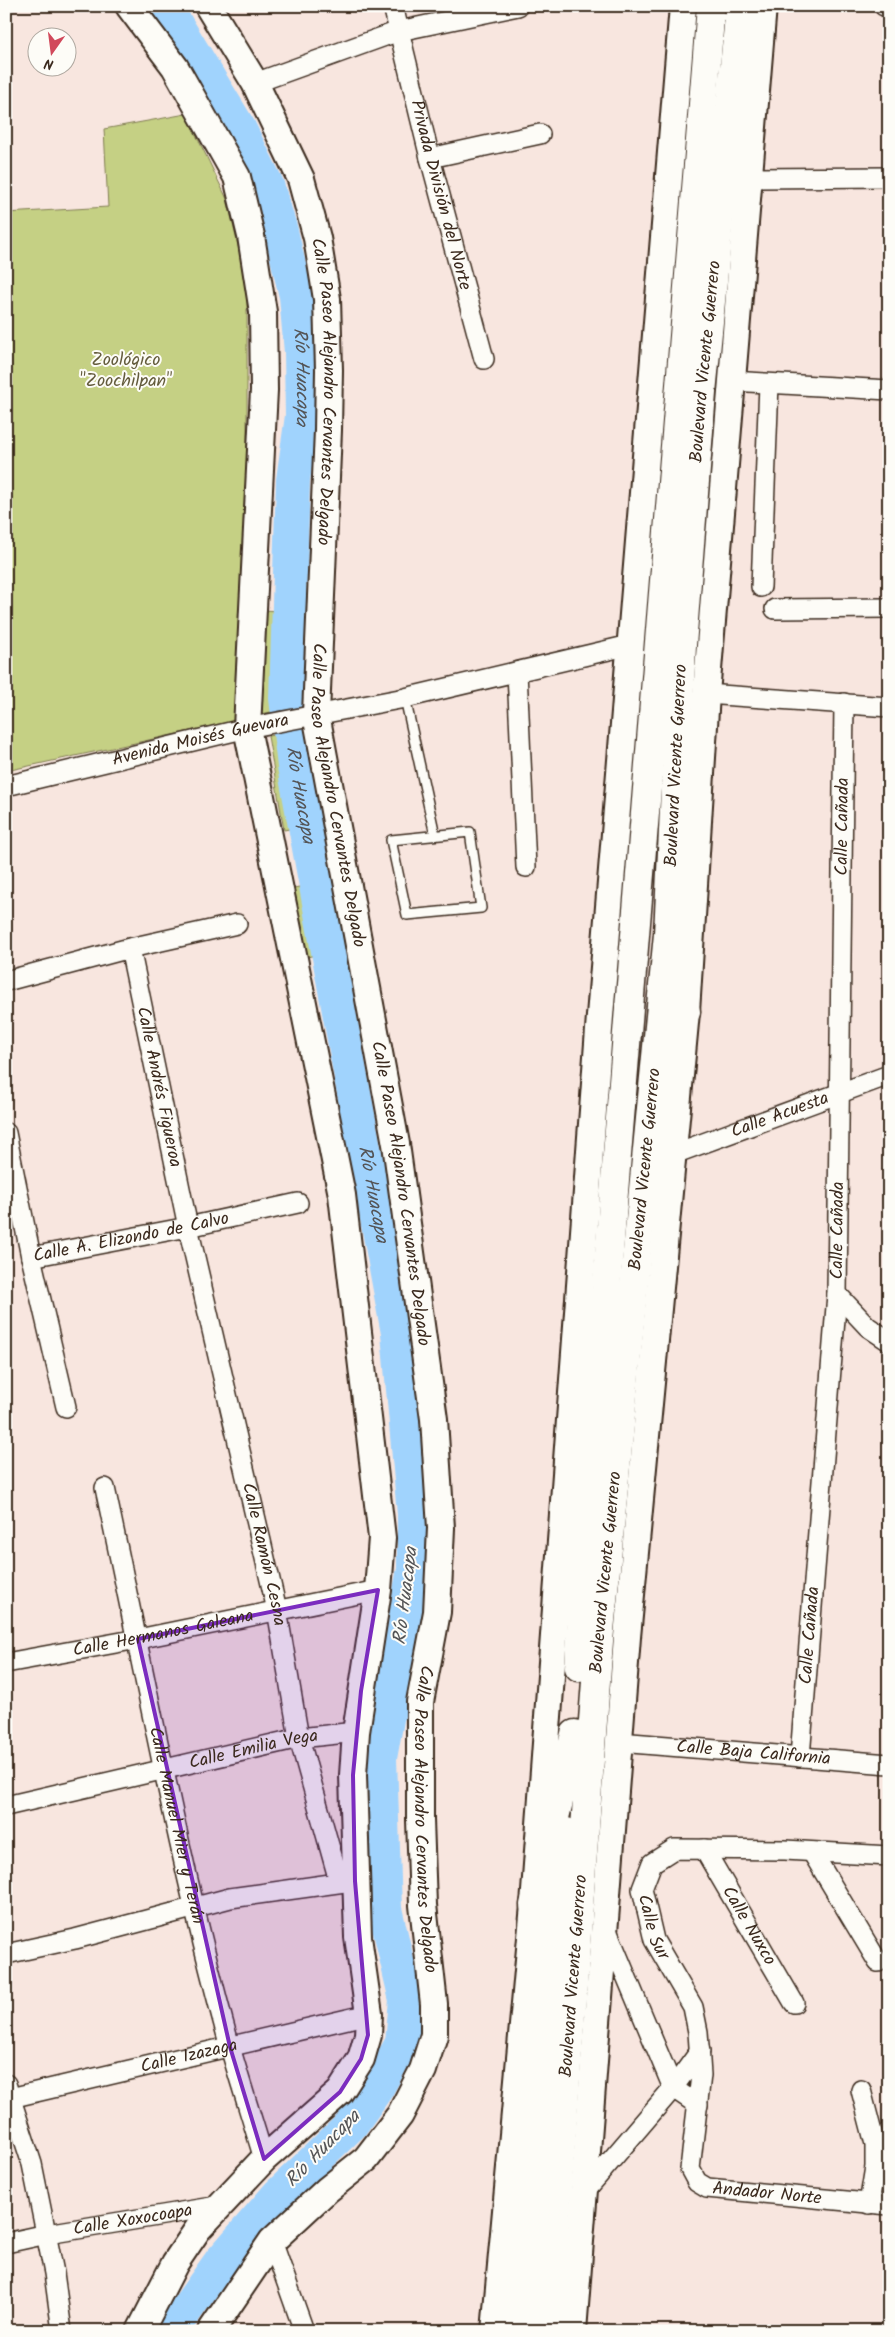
<svg xmlns="http://www.w3.org/2000/svg" width="895" height="2337" font-family="Kalam,sans-serif">
	<style>
		.green { fill: #c5d084; stroke: #807d51 }
		.lines { fill: none; stroke-linecap: round; stroke-linejoin: round }
		.river { stroke: #a0d3fd; stroke-width: 34 }
		.lane-casing { stroke: #3b2a1e; stroke-width: 12 }
		.street-casing { stroke: #3b2a1e; stroke-width: 22 }
		.secondary-casing { stroke: #3b2a1e; stroke-width: 30 }
		.highway-casing { stroke: #3b2a1e; stroke-width: 31 }
		.lane { stroke: #fdfcf7; stroke-width: 9 }
		.street { stroke: #fdfcf7; stroke-width: 19 }
		.secondary { stroke: #fdfcf7; stroke-width: 26 }
		.highway { stroke: #fdfcf7; stroke-width: 28 }
		.marked { fill: #7b2cbf; fill-opacity: 0.2; stroke: #7b2cbf; stroke-width: 4; stroke-linejoin: round }
		.labels { text-anchor: middle; dominant-baseline: central; stroke-width: 4; stroke-linejoin: round; paint-order: stroke }
		.street-label { font-size: 18px; fill: #3b2a1e; stroke: #fdfcf7 }
		.park-label { font-size: 18px; fill: #645c3d; stroke: #fdfcf7 }
		.water-label { font-size: 19px; font-style: italic; fill: #545456; stroke: #fdfcf7 }
	</style>
	<rect width="100%" height="100%" fill="#f8e6df"/>
	<filter id="ink" filterUnits="userSpaceOnUse"><feTurbulence type="fractalNoise" baseFrequency=".02" numOctaves="2"/><feDisplacementMap in="SourceGraphic" scale="10" xChannelSelector="R" yChannelSelector="G"/><feConvolveMatrix kernelMatrix="1 2 1 2 8 2 1 2 1" color-interpolation-filters="sRGB"/></filter>
	<g filter="url(#ink)">
		<path class="green" d="M186 114 227 199 247 284V457L236 721 6 771V213L108 207 104 129Z
			M263 610 312 613 310 704 261 714Z
			M309 729 326 822 284 830 268 736Z
			M334 880 347 948 307 957 294 888Z"/>
		<g class="lines">
			<path class="river" id="s1" d="M165 6 239 128 267 185 281 231 296 296 301 352 302 416 293 480 286 698 294 766 398 1333 414 1514V1569L380 1758 385 1909 406 2000 402 2043 377 2088 351 2125 279 2194 220 2262 171 2331"/>
			<defs>
				<path id="lane" d="M405 698 435 835
					M470 832 481 908 407 915 391 840Z"/>
				<g id="street">
					<path id="s2" d="M393 6 430 158 484 359"/>
					<path d="M884 6 889 7"/>
					<path d="M255 83 399 31 518 6"/>
					<path d="M430 158 540 134"/>
					<path d="M749 178 889 177"/>
					<path d="M731 381 889 390"/>
					<path d="M761 587 769 384"/>
					<path d="M775 609 889 608"/>
					<path d="M517 672 526 867"/>
					<path d="M706 694 889 707"/>
					<path id="s3" d="M6 786 247 728 405 698 630 645"/>
					<path id="s4" d="M130 948 188 1227 277 1610 299 1738 339 1881"/>
					<path d="M6 981 130 948 237 924"/>
					<path d="M6 1133 31 1257 66 1407"/>
					<path id="s5" d="M671 1155 889 1075"/>
					<path id="s6" d="M31 1257 188 1227 298 1203"/>
					<path d="M837 1294 868 1327 889 1341"/>
					<path id="s7" d="M105 1488C145 1674 179 1863 230 2047 241 2085 253 2122 264 2159"/>
					<path id="s8" d="M6 1663 138 1639 378 1590"/>
					<path id="s9" d="M619 1742 889 1764"/>
					<path id="s10" d="M800 1757 837 1294 844 703"/>
					<path id="s11" d="M6 1806 299 1738 356 1732"/>
					<path id="s12" d="M704 1849 794 2003"/>
					<path d="M812 1852 878 1962"/>
					<path id="s13" d="M889 1856 785 1850 674 1849 652 1863 642 1889 654 1940 693 2007 698 2032 701 2075 690 2169 697 2182 707 2188 889 2205"/>
					<path d="M606 1928 673 2088 698 2105"/>
					<path d="M6 1954 75 1939 230 1898 352 1881"/>
					<path d="M6 2084 32 2164 54 2273 62 2331"/>
					<path d="M861 2090 875 2144V2167L869 2204"/>
					<path id="s14" d="M6 2099 369 2014"/>
					<path d="M584 2192 673 2088 700 2051"/>
					<path d="M272 2241 304 2331"/>
					<path id="s15" d="M6 2243 47 2234 218 2206"/>
				</g>
				<g id="secondary">
					<path d="M129 6 175 67 237 177 251 236 263 312 264 390 247 728 342 1195 382 1538 378 1590 356 1732 353 1775 358 1937 369 2014 368 2035 361 2059 340 2092 264 2159 198 2229 175 2263 140 2331"/>
					<path id="s16" d="M208 6 255 83 301 179 317 238 327 299 329 370 328 430 316 714 396 1144 434 1419 441 1528 437 1612 420 1702V1820L423 1905 434 2004V2035L423 2070 400 2115 366 2159 327 2190 272 2241 211 2331"/>
					<path d="M495 2331 534 1905 600 1016 683 6"/>
					<path d="M573 2331 627 1637 686 1012 706 694 763 6"/>
				</g>
				<g id="highway">
					<path d="M674 958 686 1012"/>
					<path d="M579 1667 586 1534 711 6"/>
					<path d="M534 1905 575 1734"/>
					<path d="M521 2331 531 2188 566 1832"/>
					<path id="s17" d="M547 2331 599 1641 668 934 682 645 702 393 740 6"/>
				</g>
			</defs>
			<use href="#lane" class="lane-casing"/>
			<use href="#street" class="street-casing"/>
			<use href="#secondary" class="secondary-casing"/>
			<use href="#highway" class="highway-casing"/>
			<use href="#lane" class="lane"/>
			<use href="#street" class="street"/>
			<use href="#secondary" class="secondary"/>
			<use href="#highway" class="highway"/>
		</g>
	</g>
	<path class="marked" d="M378 1590 361 1691 353 1775 355 1881 368 2035 361 2059 340 2092 264 2159 230 2047 138 1639Z"/>
	<g class="labels">
		<g class="street-label">
			<text stroke="none"><textPath href="#s2" startOffset="195">Privada División del Norte</textPath></text>
			<text stroke="none"><textPath href="#s17" startOffset="1976">Boulevard Vicente Guerrero</textPath></text>
			<text stroke="none"><textPath href="#s16" startOffset="412">Calle Paseo Alejandro Cervantes Delgado</textPath></text>
			<text stroke="none"><textPath href="#s3" startOffset="200">Avenida Moisés Guevara</textPath></text>
			<text stroke="none"><textPath href="#s17" startOffset="1571">Boulevard Vicente Guerrero</textPath></text>
			<text stroke="none"><textPath href="#s16" startOffset="818">Calle Paseo Alejandro Cervantes Delgado</textPath></text>
			<text stroke="none"><textPath href="#s10" startOffset="932">Calle Cañada</textPath></text>
			<text stroke="none"><textPath href="#s4" startOffset="142">Calle Andrés Figueroa</textPath></text>
			<text stroke="none"><textPath href="#s5" startOffset="116">Calle Acuesta</textPath></text>
			<text stroke="none"><textPath href="#s17" startOffset="1166">Boulevard Vicente Guerrero</textPath></text>
			<text stroke="none"><textPath href="#s16" startOffset="1222">Calle Paseo Alejandro Cervantes Delgado</textPath></text>
			<text stroke="none"><textPath href="#s10" startOffset="528">Calle Cañada</textPath></text>
			<text stroke="none"><textPath href="#s6" startOffset="102">Calle A. Elizondo de Calvo</textPath></text>
			<text stroke="none"><textPath href="#s4" startOffset="621">Calle Ramón Cesna</textPath></text>
			<text stroke="none"><textPath href="#s17" startOffset="761">Boulevard Vicente Guerrero</textPath></text>
			<text stroke="none"><textPath href="#s8" startOffset="160">Calle Hermanos Galeana</textPath></text>
			<text stroke="none"><textPath href="#s10" startOffset="122">Calle Cañada</textPath></text>
			<text stroke="none"><textPath href="#s11" startOffset="254">Calle Emilia Vega</textPath></text>
			<text stroke="none"><textPath href="#s9" startOffset="135">Calle Baja California</textPath></text>
			<text stroke="none"><textPath href="#s16" startOffset="1852">Calle Paseo Alejandro Cervantes Delgado</textPath></text>
			<text stroke="none"><textPath href="#s7" startOffset="345">Calle Manuel Mier y Terán</textPath></text>
			<text stroke="none"><textPath href="#s13" startOffset="309">Calle Sur</textPath></text>
			<text stroke="none"><textPath href="#s12" startOffset="89">Calle Nuxco</textPath></text>
			<text stroke="none"><textPath href="#s17" startOffset="356">Boulevard Vicente Guerrero</textPath></text>
			<text stroke="none"><textPath href="#s14" startOffset="188">Calle Izazaga</textPath></text>
			<text stroke="none"><textPath href="#s13" startOffset="649">Andador Norte</textPath></text>
			<text stroke="none"><textPath href="#s15" startOffset="129">Calle Xoxocoapa</textPath></text>
		</g>
		<g class="park-label">
			<text x="126" y="360">Zoológico<tspan x="126" dy="21">"Zoochilpan"</tspan></text>
		</g>
		<g class="water-label">
			<text stroke="none"><textPath href="#s1" startOffset="402">Río Huacapa</textPath></text>
			<text stroke="none"><textPath href="#s1" startOffset="822">Río Huacapa</textPath></text>
			<text stroke="none"><textPath href="#s1" startOffset="1228">Río Huacapa</textPath></text>
			<text transform="translate(406 1596) rotate(-83)">Río Huacapa</text>
			<text transform="translate(323 2149) rotate(-46)">Río Huacapa</text>
		</g>
	</g>
	<rect width="895" height="2337" fill="none" stroke="#fdfcf7" stroke-width="25"/>
	<rect x="12" y="12" width="870" height="2312" fill="none" stroke="#3b2a1e" stroke-width="2" filter="url(#ink)"/>
	<g transform="translate(52 52) rotate(194)"><circle r="24" fill="#fdfcf7" stroke="#afa8a0"/>
	<path d="M0-4L9 19L0 12L-9 19Z" fill="#d1495b"/>
	<text y="-8" font-size="14" font-weight="bold" text-anchor="middle" fill="#3b2a1e">N</text>
	</g>
</svg>
